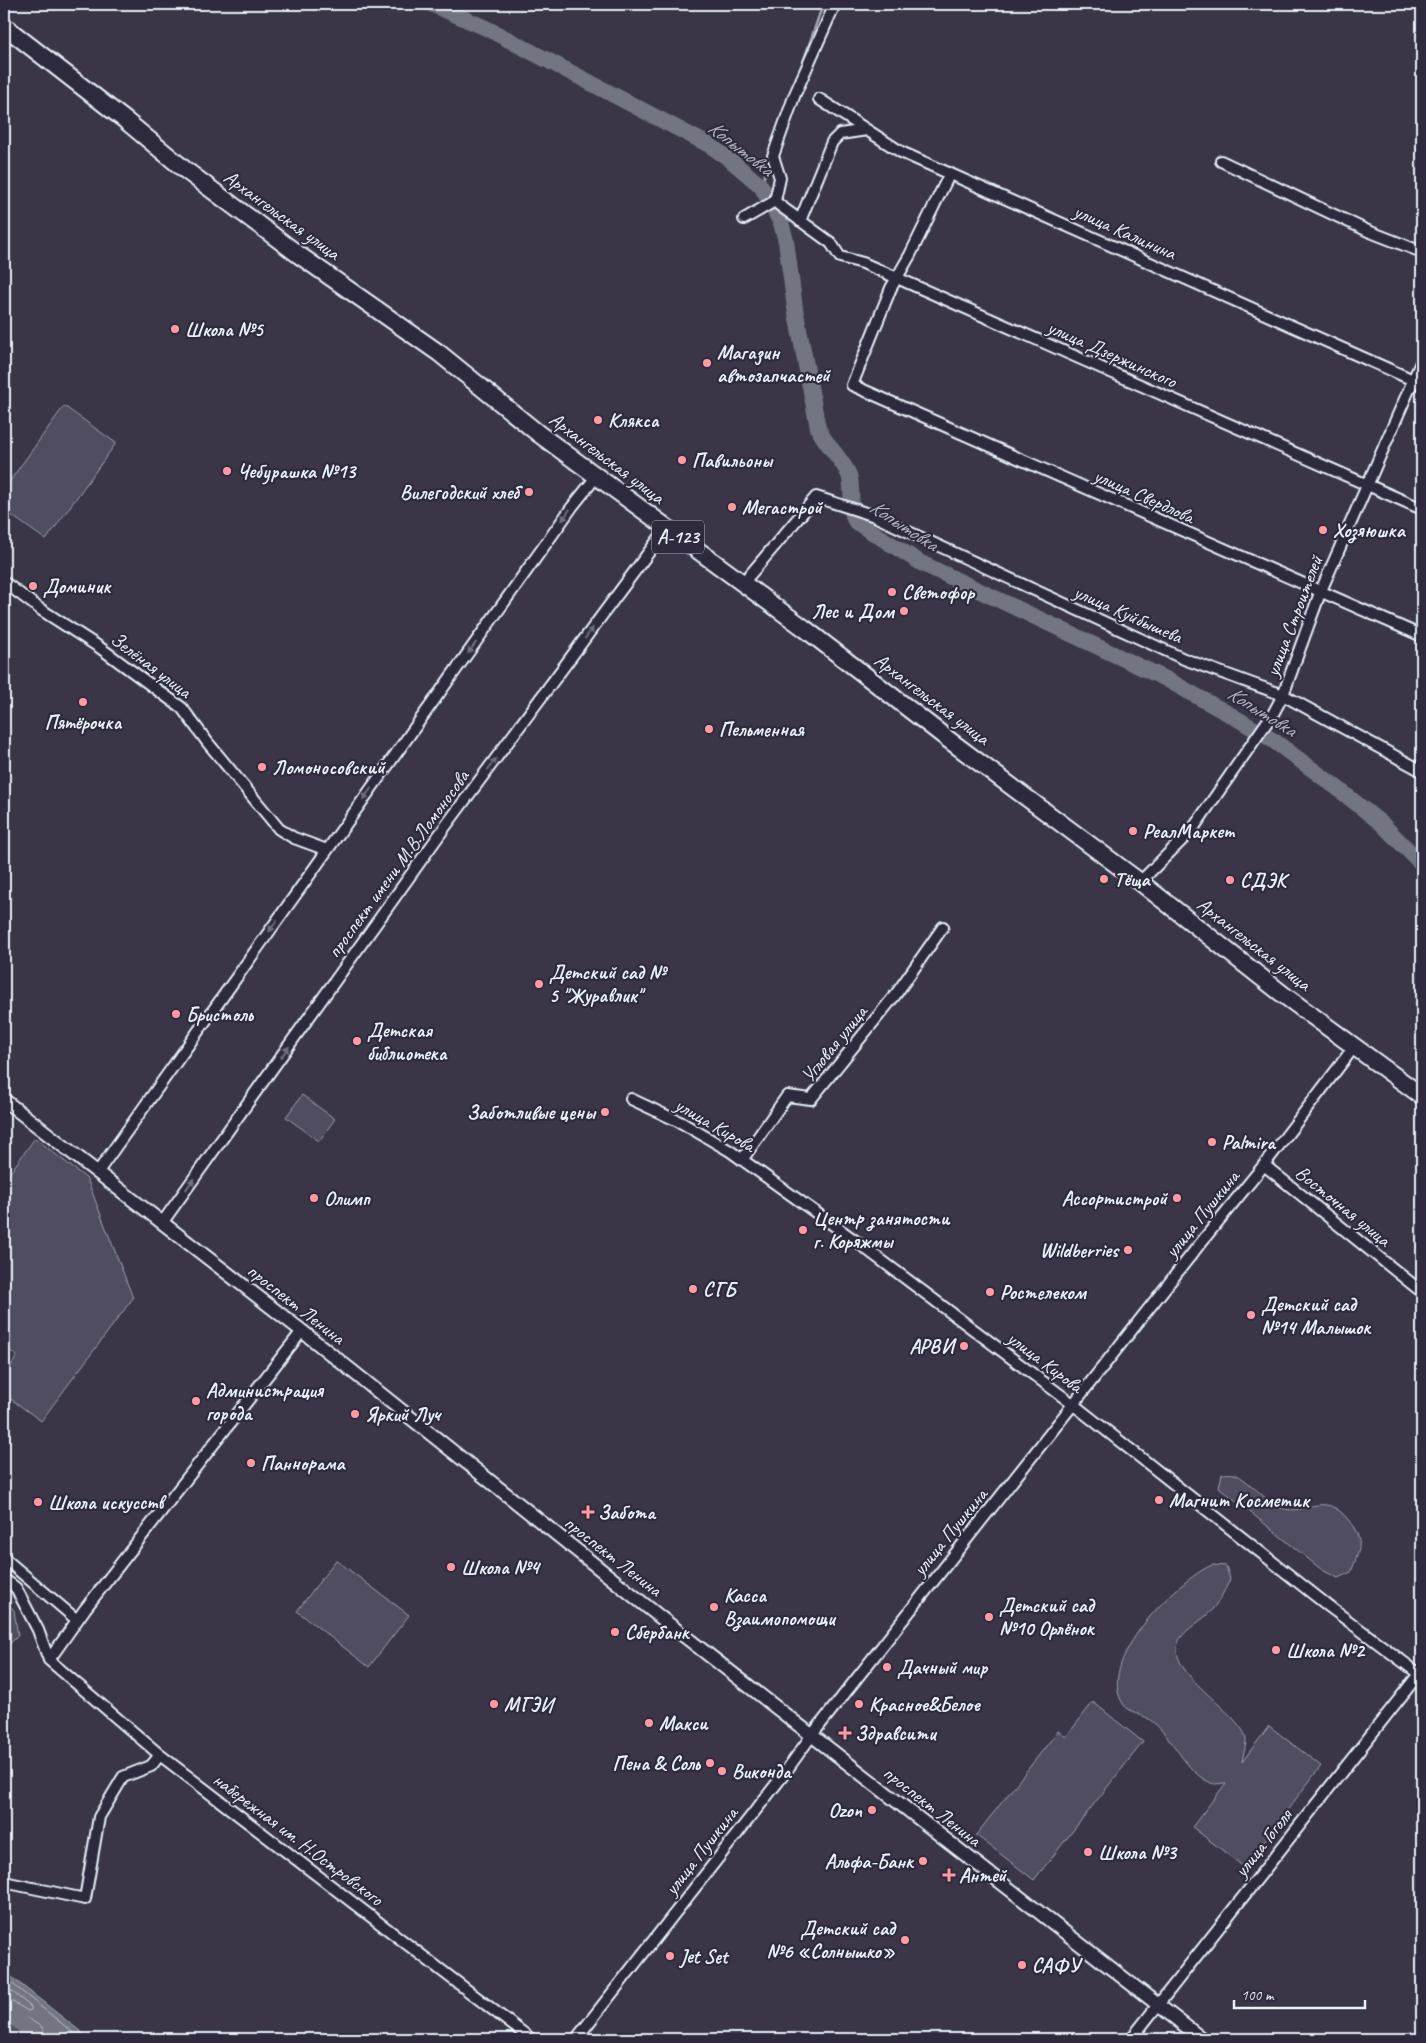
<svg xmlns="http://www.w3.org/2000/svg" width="1426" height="2043" font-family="Caveat,sans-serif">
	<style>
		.green { fill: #504e5f; stroke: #9ca0ac }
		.water { fill: #737482; stroke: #a2a6b1 }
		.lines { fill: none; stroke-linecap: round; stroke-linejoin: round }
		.shore { stroke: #b9bfc9; stroke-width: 1 }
		.stream { stroke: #a2a6b1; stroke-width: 2.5 }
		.river { stroke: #737482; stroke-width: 16 }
		.minor-casing { stroke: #e8f1f8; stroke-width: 14 }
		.tertiary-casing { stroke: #e8f1f8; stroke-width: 16 }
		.primary-casing { stroke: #e8f1f8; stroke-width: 20 }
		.minor { stroke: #2f2a3d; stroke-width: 10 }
		.tertiary { stroke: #2f2a3d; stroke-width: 12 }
		.primary { stroke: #2f2a3d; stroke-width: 16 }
		.oneway { fill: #70707e }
		.poi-dot { fill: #ff9aa2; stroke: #2f2a3d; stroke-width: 2 }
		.labels { text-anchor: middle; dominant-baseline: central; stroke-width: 4.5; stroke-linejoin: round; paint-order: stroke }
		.shield { fill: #2f2a3d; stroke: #b0b5c0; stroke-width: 1 }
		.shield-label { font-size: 19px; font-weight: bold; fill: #e8f1f8 }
		.street-label { font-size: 20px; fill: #e8f1f8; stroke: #2f2a3d }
		.poi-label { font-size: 20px; font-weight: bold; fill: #e8f1f8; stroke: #2f2a3d; text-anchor: start }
		.water-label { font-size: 21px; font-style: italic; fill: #aeb2bd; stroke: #2f2a3d }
	</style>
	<rect width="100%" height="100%" fill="#3a3648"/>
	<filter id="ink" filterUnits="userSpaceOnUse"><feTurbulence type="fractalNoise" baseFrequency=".02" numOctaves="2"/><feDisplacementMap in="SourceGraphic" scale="10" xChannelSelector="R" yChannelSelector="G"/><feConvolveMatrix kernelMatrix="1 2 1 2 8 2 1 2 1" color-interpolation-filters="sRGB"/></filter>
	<g filter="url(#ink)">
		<path class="green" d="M64 406 116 443 46 540 4 510V489Z
			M302 1095 335 1119 319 1141 286 1117Z
			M35 1138 87 1179 133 1298 41 1421 4 1394V1378L17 1356 4 1346V1181Z
			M1222 1474C1225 1474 1230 1473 1234 1474 1244 1476 1265 1500 1277 1506 1304 1521 1322 1485 1350 1522 1365 1542 1359 1551 1351 1572L1338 1578 1322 1570 1219 1487Z
			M336 1560 409 1615 369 1667 297 1611Z
			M1212 1565 1226 1566 1230 1579C1225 1591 1217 1605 1208 1614 1199 1623 1182 1631 1178 1643 1167 1675 1245 1715 1246 1740 1246 1746 1243 1755 1242 1762L1269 1726 1321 1766 1244 1867 1192 1827 1226 1783C1221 1783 1215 1785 1211 1783 1193 1776 1180 1754 1169 1739 1162 1731 1156 1723 1147 1718 1140 1714 1128 1711 1124 1705 1093 1663 1177 1580 1212 1565Z
			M4 1600 14 1610 18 1636 7 1646 4 1644Z
			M1093 1702 1143 1742 1034 1880 976 1835 1058 1731 1066 1737Z
			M4 2010 39 2031 43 2039H4Z"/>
		<path class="water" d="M4 1971 90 2039H43L39 2031 4 2010Z"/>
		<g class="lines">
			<path class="shore" d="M4 1977 81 2039
				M4 1985 31 2007V2010L28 2011 11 2001 4 2000
				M4 2006 8 2007 42 2027 47 2039"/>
			<path class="stream" d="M800 71 823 4
				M761 186 770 159"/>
			<path class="river" d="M431 4 486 28 709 145 728 158 761 186 781 223 786 241 795 308 818 428C826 446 842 458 849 475 854 489 848 511 856 522L921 563 1166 679 1236 718 1274 741 1336 787 1382 824 1422 864
				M4 2010 41 2039"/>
			<defs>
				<path id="minor" d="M835 4 795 94 773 156 780 178 775 201 779 205 831 243 840 257 863 263 1422 509
					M819 99 901 152 1422 384
					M1221 161 1368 231 1422 252
					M950 173 910 255 891 288 852 385 1422 636
					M744 219 775 201
					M800 221 832 142 840 134 867 130
					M4 582 40 609 99 647 182 708 208 743 279 829 294 838 327 850
					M743 583 816 497 872 515 1184 659 1283 695 1422 771
					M1140 882 1192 830 1274 712 1283 695 1320 593 1422 360
					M631 1099 682 1123 730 1151 857 1242 1074 1405 1331 1608 1422 1676
					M742 1160 787 1096 811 1099 896 994 943 927
					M1264 1165 1422 1292
					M97 1173 572 507 596 477
					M162 1223 442 831 666 529
					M4 1558 77 1620
					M4 1579 16 1588 38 1630 49 1660 160 1755 531 2039
					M49 1660 85 1609 302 1331
					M4 1882 85 1899 99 1817 123 1777 151 1766 160 1755
					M576 2039 781 1778 812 1735 1199 1245 1264 1165 1354 1047
					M1131 2039 1422 1670"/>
				<path id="tertiary" d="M4 1100 302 1331 665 1621 1202 2039"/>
				<path id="primary" d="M4 26 125 120 184 169 299 255 439 353 539 434 804 628 949 740 1140 882 1285 996 1422 1096"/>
			</defs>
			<use href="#minor" class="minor-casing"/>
			<use href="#tertiary" class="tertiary-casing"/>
			<use href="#primary" class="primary-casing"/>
			<use href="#minor" class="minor"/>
			<use href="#tertiary" class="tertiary"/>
			<use href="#primary" class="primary"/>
		</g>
		<defs><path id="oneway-solid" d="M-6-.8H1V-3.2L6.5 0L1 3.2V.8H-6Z" transform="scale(1.25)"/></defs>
		<g class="oneway">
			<use href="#oneway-solid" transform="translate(566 515) rotate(124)"/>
			<use href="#oneway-solid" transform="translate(589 633) rotate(-54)"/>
			<use href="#oneway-solid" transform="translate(472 648) rotate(126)"/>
			<use href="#oneway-solid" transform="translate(492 764) rotate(-54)"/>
			<use href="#oneway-solid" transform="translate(367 794) rotate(126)"/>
			<use href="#oneway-solid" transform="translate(273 926) rotate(125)"/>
			<use href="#oneway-solid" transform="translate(285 1052) rotate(-54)"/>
			<use href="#oneway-solid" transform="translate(190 1184) rotate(-54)"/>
		</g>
	</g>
	<g class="poi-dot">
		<circle cx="175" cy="329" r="5"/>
		<circle cx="707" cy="363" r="5"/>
		<circle cx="598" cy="420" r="5"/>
		<circle cx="682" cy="460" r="5"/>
		<circle cx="227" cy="471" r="5"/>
		<circle cx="529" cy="492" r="5"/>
		<circle cx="732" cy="507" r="5"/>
		<circle cx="1323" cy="530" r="5"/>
		<circle cx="33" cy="586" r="5"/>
		<circle cx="892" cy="592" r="5"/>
		<circle cx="904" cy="611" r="5"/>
		<circle cx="83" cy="702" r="5"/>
		<circle cx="709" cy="729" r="5"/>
		<circle cx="262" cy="767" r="5"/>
		<circle cx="1133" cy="831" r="5"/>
		<circle cx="1104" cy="879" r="5"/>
		<circle cx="1230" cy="880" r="5"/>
		<circle cx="539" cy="984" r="5"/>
		<circle cx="176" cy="1014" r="5"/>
		<circle cx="357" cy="1041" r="5"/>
		<circle cx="605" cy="1112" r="5"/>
		<circle cx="1212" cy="1142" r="5"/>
		<circle cx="314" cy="1198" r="5"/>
		<circle cx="1177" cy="1198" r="5"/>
		<circle cx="803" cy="1230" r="5"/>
		<circle cx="1128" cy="1250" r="5"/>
		<circle cx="693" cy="1289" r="5"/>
		<circle cx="990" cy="1292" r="5"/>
		<circle cx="1251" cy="1315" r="5"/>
		<circle cx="964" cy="1346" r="5"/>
		<circle cx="196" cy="1401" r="5"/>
		<circle cx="355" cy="1414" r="5"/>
		<circle cx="251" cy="1463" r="5"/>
		<circle cx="1159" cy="1500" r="5"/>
		<circle cx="38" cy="1502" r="5"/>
		<path d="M585.5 1504.5h5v5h5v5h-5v5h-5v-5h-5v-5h5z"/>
		<circle cx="451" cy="1567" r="5"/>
		<circle cx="714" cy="1607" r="5"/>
		<circle cx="989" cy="1617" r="5"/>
		<circle cx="615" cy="1632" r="5"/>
		<circle cx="1276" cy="1650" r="5"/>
		<circle cx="887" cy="1667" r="5"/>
		<circle cx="494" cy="1704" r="5"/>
		<circle cx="859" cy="1704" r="5"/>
		<circle cx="649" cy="1723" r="5"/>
		<path d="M842.5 1725.5h5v5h5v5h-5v5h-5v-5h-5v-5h5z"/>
		<circle cx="710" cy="1763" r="5"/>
		<circle cx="722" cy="1771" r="5"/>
		<circle cx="872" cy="1810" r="5"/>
		<circle cx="1088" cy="1852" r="5"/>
		<circle cx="923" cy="1861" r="5"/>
		<path d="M946.5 1867.5h5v5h5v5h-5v5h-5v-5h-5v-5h5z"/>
		<circle cx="905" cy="1940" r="5"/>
		<circle cx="670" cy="1956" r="5"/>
		<circle cx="1022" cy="1965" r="5"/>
	</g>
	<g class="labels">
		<rect class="shield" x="652" y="520.5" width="52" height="33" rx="4"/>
		<g class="shield-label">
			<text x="678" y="537">А-123</text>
		</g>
		<g class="street-label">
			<text transform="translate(282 215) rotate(36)">Архангельская улица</text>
			<text transform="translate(1125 232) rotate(24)">улица Калинина</text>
			<text transform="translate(1112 354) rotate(24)">улица Дзержинского</text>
			<text transform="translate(607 458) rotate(37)">Архангельская улица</text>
			<text transform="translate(1144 496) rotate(24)">улица Свердлова</text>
			<text transform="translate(1128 614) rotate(24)">улица Куйбышева</text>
			<text transform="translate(1294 616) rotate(-69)">улица Строителей</text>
			<text transform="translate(151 665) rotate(37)">Зелёная улица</text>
			<text transform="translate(932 699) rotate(37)">Архангельская улица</text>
			<text transform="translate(398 864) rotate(-54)">проспект имени М.В.Ломоносова</text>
			<text transform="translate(1254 944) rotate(38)">Архангельская улица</text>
			<text transform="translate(834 1044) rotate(-51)">Угловая улица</text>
			<text transform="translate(715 1125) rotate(30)">улица Кирова</text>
			<text transform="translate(1343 1206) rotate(39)">Восточная улица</text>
			<text transform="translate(1202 1214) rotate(-51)">улица Пушкина</text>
			<text transform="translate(296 1304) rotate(38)">проспект Ленина</text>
			<text transform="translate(1045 1362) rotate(37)">улица Кирова</text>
			<text transform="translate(950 1532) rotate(-51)">улица Пушкина</text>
			<text transform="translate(613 1556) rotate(38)">проспект Ленина</text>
			<text transform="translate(932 1806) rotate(38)">проспект Ленина</text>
			<text transform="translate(298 1839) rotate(37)">набережная им. Н.Островского</text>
			<text transform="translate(1263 1843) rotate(-52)">улица Гоголя</text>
			<text transform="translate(701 1851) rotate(-52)">улица Пушкина</text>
		</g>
		<g class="poi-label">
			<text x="185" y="329">Школа №5</text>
			<text x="717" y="352">Магазин<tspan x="717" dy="23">автозапчастей</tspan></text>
			<text x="608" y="420">Клякса</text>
			<text x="692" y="460">Павильоны</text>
			<text x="237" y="471">Чебурашка №13</text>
			<text x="519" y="492" text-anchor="end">Вилегодский хлеб</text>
			<text x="742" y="507">Мегастрой</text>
			<text x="1333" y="530">Хозяюшка</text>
			<text x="43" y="586">Доминик</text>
			<text x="902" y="592">Светофор</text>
			<text x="894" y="611" text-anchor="end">Лес и Дом</text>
			<text x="83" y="722" text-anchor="middle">Пятёрочка</text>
			<text x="719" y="729">Пельменная</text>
			<text x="272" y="767">Ломоносовский</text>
			<text x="1143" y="831">РеалМаркет</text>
			<text x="1114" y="879">Тёща</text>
			<text x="1240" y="880">СДЭК</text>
			<text x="549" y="972">Детский сад №<tspan x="549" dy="23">5 "Журавлик"</tspan></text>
			<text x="186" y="1014">Бристоль</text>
			<text x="367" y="1030">Детская<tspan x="367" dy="23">библиотека</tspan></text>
			<text x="595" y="1112" text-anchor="end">Заботливые цены</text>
			<text x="1222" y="1142">Palmira</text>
			<text x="324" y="1198">Олимп</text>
			<text x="1167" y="1198" text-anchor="end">Ассортистрой</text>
			<text x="813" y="1218">Центр занятости<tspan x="813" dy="23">г. Коряжмы</tspan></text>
			<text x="1118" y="1250" text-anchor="end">Wildberries</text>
			<text x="703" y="1289">СГБ</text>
			<text x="1000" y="1292">Ростелеком</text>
			<text x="1261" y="1304">Детский сад<tspan x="1261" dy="23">№14 Малышок</tspan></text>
			<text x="954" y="1346" text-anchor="end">АРВИ</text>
			<text x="206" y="1390">Администрация<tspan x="206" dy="23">города</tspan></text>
			<text x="365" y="1414">Яркий Луч</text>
			<text x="261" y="1463">Паннорама</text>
			<text x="1169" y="1500">Магнит Косметик</text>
			<text x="48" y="1502">Школа искусcтв</text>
			<text x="598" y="1512">Забота</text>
			<text x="461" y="1567">Школа №4</text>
			<text x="724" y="1595">Касса<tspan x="724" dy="23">Взаимопомощи</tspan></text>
			<text x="999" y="1605">Детский сад<tspan x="999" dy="23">№10 Орлёнок</tspan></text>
			<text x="625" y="1632">Сбербанк</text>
			<text x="1286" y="1650">Школа №2</text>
			<text x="897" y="1667">Дачный мир</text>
			<text x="504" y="1704">МГЭИ</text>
			<text x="869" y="1704">Красное&amp;Белое</text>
			<text x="659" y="1723">Макси</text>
			<text x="855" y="1733">Здравсити</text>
			<text x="700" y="1763" text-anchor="end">Пена &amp; Соль</text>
			<text x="732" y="1771">Виконда</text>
			<text x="862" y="1810" text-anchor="end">Ozon</text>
			<text x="1098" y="1852">Школа №3</text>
			<text x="913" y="1861" text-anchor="end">Альфа-Банк</text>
			<text x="959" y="1875">Антей</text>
			<text x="895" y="1928" text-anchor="end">Детский сад<tspan x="895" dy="23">№6 «Солнышко»</tspan></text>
			<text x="680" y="1956">Jet Set</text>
			<text x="1032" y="1965">САФУ</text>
		</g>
		<g class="water-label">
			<text transform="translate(741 148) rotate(38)">Копытовка</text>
			<text transform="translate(904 525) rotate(33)">Копытовка</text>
			<text transform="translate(1262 711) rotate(32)">Копытовка</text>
		</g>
	</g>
	<rect width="1426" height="2043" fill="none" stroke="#2f2a3d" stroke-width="20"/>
	<rect x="10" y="10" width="1406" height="2023" fill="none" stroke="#e8f1f8" stroke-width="2" filter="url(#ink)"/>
	<path d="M1234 2000v8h131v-8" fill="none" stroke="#e8f1f8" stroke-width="2.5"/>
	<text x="1241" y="2000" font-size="15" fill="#e8f1f8" stroke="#2f2a3d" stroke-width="4" paint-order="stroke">100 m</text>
</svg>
